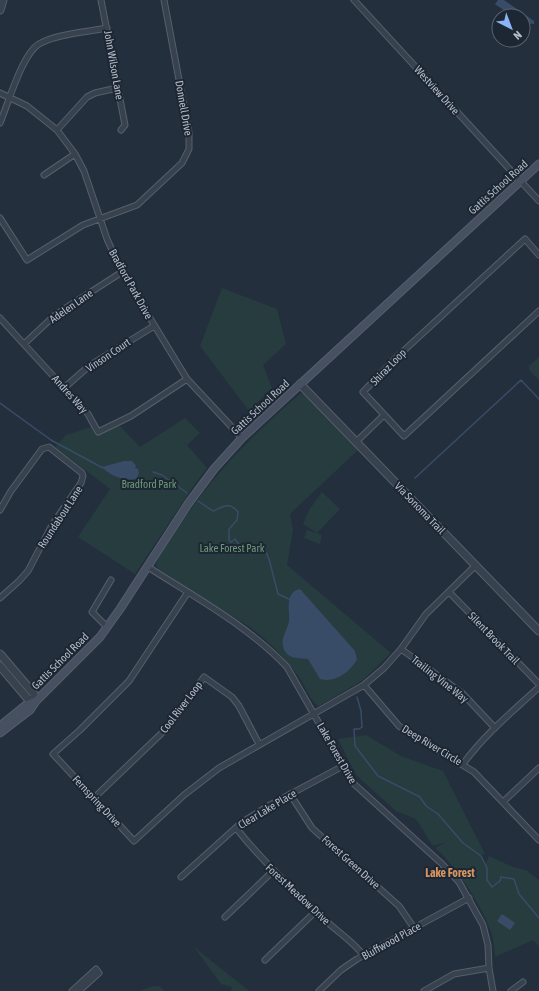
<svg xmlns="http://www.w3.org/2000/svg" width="539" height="991" font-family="'Asap Condensed',sans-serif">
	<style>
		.green { fill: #263c3f }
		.water { fill: #394c67 }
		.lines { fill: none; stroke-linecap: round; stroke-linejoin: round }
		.stream { stroke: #394c67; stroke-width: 1.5 }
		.minor-casing { stroke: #565f6c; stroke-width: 7 }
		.tertiary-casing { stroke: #565f6c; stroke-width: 9 }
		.secondary-casing { stroke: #565f6c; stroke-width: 9 }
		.minor { stroke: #38414e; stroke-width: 5 }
		.tertiary { stroke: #38414e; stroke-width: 7 }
		.secondary { stroke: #465061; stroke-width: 7 }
		.labels { text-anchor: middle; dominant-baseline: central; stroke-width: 4; stroke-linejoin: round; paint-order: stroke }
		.street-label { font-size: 11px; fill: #b4bcc9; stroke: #1d2633 }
		.park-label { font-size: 11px; fill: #6b9a76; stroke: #1d2633 }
		.neighbourhood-label { font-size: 12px; font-weight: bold; fill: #d59563; stroke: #1d2633 }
	</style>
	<rect width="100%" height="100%" fill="#242f3e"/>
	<path class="green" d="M222 288 277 309 286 344 263 365 272 388 249 411 200 346Z
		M539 357V380L529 370V366Z
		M300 394H304L358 450 290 514 293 530 287 565 391 653 363 680 319 706 315 704C309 696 305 686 299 677 286 658 269 642 250 627L158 569 156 565C160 553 169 542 176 531 210 478 252 435 300 394Z
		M185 418 200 433 187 445 207 468 197 481 135 574 78 537 110 489 55 447 66 435 91 427 96 436 119 425 140 447Z
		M322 492 340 509 317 533 303 524 309 510Z
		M307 530 322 535 320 544 304 538Z
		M366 735 401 756 443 771 485 854 480 855 485 866 489 856 513 867 526 870 539 880V946L533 940 495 957C494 948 494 938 490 929 480 903 456 866 435 848L446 842 433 846 416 819 396 811 356 775 338 739Z
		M194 947 248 990V991H231L232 987 221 984Z
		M160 986 164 991H140L150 987Z"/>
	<path class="water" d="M498 0H504L534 21V24L523 23V16H512L495 4Z
		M124 461H132L137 467 136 466 135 468 138 469 139 473 137 478C128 483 108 475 102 467Z
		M300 589 355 651 357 660C348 673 336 683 320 679L308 659C301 658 292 659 287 654 277 642 287 632 289 621 290 611 284 592 300 589Z
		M502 914 515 923 510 930 497 921Z"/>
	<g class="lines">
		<path class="stream" d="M0 403 51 440 103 468
			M153 472 162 475 187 493
			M415 478 521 380 539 399
			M198 501 213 511C224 506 230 502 238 512L237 520 229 529V540L231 542 235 539 241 547 252 546 265 550 269 559 278 594 291 600
			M357 697 361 711 362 727 359 729H354L355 746 378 776 420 797 426 806 438 814 463 843 481 856 487 868V880L492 887 500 881 501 877 514 879 519 894 539 918"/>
		<defs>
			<path id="minor" d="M101 0 125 125 121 130
				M354 0 539 201
				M0 93 27 106 57 130 75 154 84 171 107 239 122 272 187 379 242 438
				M0 123C8 104 22 54 39 44 56 34 87 32 107 28
				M57 130 87 97 95 93 117 88
				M44 175 75 154
				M0 218 27 260 83 225 137 205 182 163 189 149V133L164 0
				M539 255 525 239 398 356 363 392 404 436 539 311
				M0 318 88 414 98 432 131 416 187 379
				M24 344 55 315 122 272
				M64 388 89 366 154 326
				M356 442 384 415
				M0 510 11 491 42 449 49 447 82 473 83 476 81 483 52 525 28 571 19 581 0 598
				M148 567C196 598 247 625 287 667L353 783 441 863 459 882 483 925 488 945 489 968 493 991
				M188 592 129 681 80 730 53 754 134 841 184 795 219 768 364 685 384 668 401 649 426 614 475 566
				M449 592 539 684
				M107 627 92 612 111 580
				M401 649 462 693 495 728
				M364 685 399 726 474 772 539 840
				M463 764C484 735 512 712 539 687
				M290 794 312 828 399 906 414 928
				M95 797 165 730 177 716 204 677 232 697 239 706 259 744
				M503 802 539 768
				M236 828C262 861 293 889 323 918 337 932 352 940 364 956
				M181 877 241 823 268 806 343 766
				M225 917 273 871
				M265 960 316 911
				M72 991 96 969 99 973 79 991
				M319 991 341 970 357 959 469 898
				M424 991 454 974 489 968
				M511 991 523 982"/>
			<path id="tertiary" d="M0 10 3 0
				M300 384 539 631
				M0 654 34 694 36 701
				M0 666 28 699 36 701"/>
			<path id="secondary" d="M0 726 26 705 36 701
				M0 733 30 710 36 701 100 637 120 609 188 504 214 469 242 438 539 164"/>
		</defs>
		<use href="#minor" class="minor-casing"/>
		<use href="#tertiary" class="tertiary-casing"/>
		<use href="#secondary" class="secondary-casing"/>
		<use href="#minor" class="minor"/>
		<use href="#tertiary" class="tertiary"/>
		<use href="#secondary" class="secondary"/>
	</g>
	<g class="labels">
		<g class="street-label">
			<text transform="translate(114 65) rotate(80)">John Wilson Lane</text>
			<text transform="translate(437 90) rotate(48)">Westview Drive</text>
			<text transform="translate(184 108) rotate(80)">Donnell Drive</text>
			<text transform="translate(498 187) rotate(-42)">Gattis School Road</text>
			<text transform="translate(131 284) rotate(61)">Bradford Park Drive</text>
			<text transform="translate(71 306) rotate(-35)">Adelen Lane</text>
			<text transform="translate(108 355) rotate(-34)">Vinson Court</text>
			<text transform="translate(388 367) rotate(-46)">Shiraz Loop</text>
			<text transform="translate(70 394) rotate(48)">Andres Way</text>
			<text transform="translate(260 407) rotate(-43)">Gattis School Road</text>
			<text transform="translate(420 508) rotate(46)">Via Sonoma Trail</text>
			<text transform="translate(60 517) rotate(-57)">Roundabout Lane</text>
			<text transform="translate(494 638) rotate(46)">Silent Brook Trail</text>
			<text transform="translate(60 661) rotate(-45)">Gattis School Road</text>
			<text transform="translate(440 679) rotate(38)">Trailing Vine Way</text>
			<text transform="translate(181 707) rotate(-53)">Cool River Loop</text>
			<text transform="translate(432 745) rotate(31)">Deep River Circle</text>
			<text transform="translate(337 753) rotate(60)">Lake Forest Drive</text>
			<text transform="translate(97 801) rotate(47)">Fernspring Drive</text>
			<text transform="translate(267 809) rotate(-31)">Clear Lake Place</text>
			<text transform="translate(351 862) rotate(42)">Forest Green Drive</text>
			<text transform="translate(298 894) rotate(43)">Forest Meadow Drive</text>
			<text transform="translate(391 941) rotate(-29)">Bluffwood Place</text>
		</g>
		<g class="park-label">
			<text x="149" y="484">Bradford Park</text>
			<text x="232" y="548">Lake Forest Park</text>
		</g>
		<g class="neighbourhood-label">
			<text x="450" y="873">Lake Forest</text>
		</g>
	</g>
	<g transform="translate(511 28) rotate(138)"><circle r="19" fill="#1d2633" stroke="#59626f"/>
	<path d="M0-3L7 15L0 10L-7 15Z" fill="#8ab4f8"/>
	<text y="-6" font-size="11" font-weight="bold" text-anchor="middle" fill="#b4bcc9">N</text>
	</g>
</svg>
